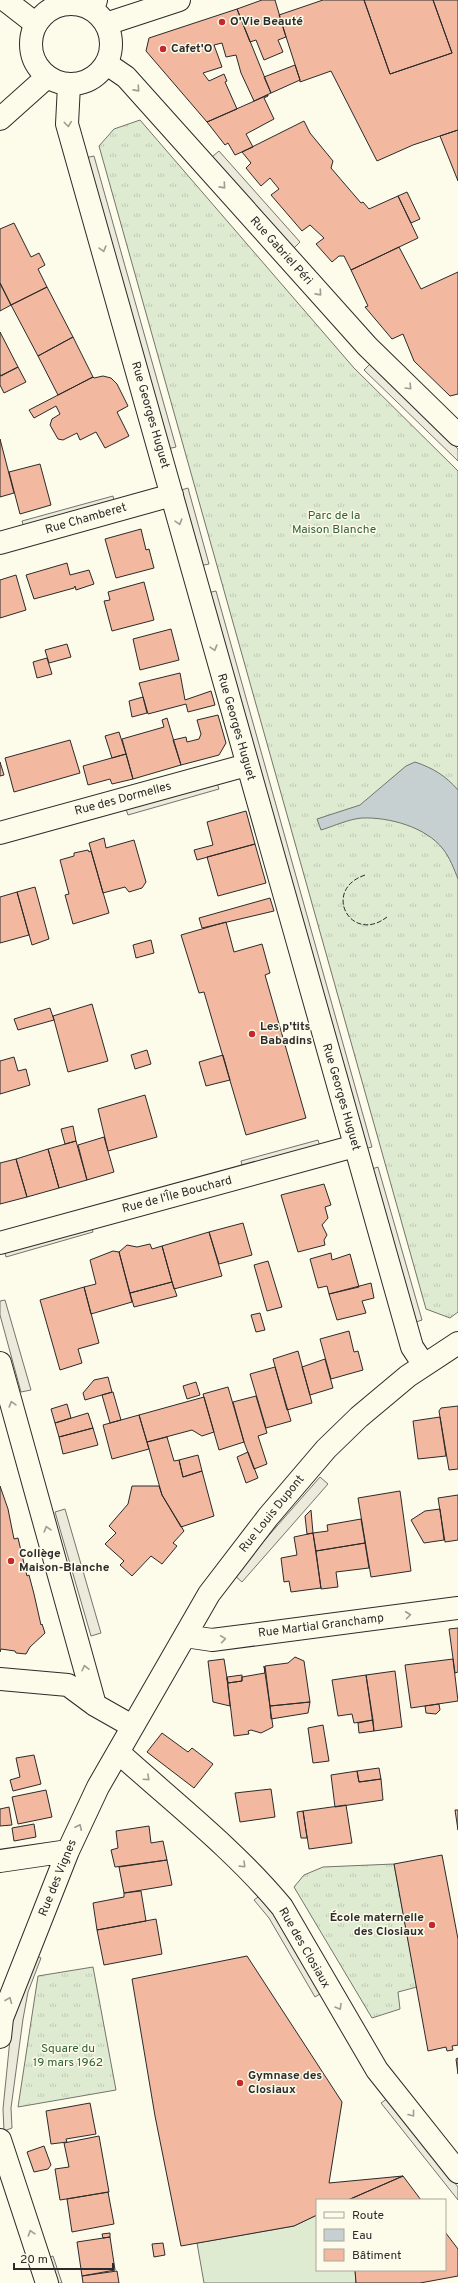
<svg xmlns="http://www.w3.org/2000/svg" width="458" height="2283" font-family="Overpass,sans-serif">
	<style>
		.grass { fill: url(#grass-tufts); stroke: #74746e }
		.pitch { fill: #deebd1; stroke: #74746e }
		.parking { fill: #eceadb; stroke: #74746e }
		.water { fill: #c7d0d0; stroke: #74746e }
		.building { fill: #f2b8a0; stroke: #2b2b2b }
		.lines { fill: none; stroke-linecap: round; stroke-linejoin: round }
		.minor-casing { stroke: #2b2b2b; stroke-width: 24 }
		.major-casing { stroke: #2b2b2b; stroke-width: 24 }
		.minor { stroke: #fdfbea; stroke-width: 22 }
		.major { stroke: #fdfbea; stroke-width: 22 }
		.fence { stroke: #2b2b2b; stroke-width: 1; stroke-dasharray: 5 2; stroke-linecap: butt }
		.oneway { stroke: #9e9d94 }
		.poi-dot { fill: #c62828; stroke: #fdfbea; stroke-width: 1.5 }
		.labels { text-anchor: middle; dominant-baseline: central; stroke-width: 3; stroke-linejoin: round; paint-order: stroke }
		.poi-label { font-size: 12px; font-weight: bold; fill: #2b2b2b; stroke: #fdfbea; text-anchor: start }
		.street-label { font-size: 12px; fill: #2b2b2b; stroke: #fdfbea }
		.park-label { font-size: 12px; fill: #34623c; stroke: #fdfbea }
	</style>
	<defs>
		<pattern id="grass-tufts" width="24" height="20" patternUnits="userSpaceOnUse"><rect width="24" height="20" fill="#deebd1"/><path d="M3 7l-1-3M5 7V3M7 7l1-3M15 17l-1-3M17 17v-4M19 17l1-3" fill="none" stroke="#bfcab4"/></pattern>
	</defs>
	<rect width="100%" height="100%" fill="#fdfbea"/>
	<path class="grass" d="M140 120 354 368 458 471V1312L450 1318 426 1309 99 146 114 129Z
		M394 1864 417 1987 398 1992 400 2009 372 2018 294 1887 304 1875 323 1867Z
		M93 1967 116 2090 18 2107 38 1976Z"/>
	<path class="pitch" d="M317 2215V2270H355L356 2283H204L197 2243 294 2226Z"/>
	<path class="parking" d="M219 151 300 242 293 249 212 157Z
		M94 156 176 447 167 449 85 158Z
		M370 364 458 449V461L364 370Z
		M188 488 209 564 199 566 178 491Z
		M113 496 115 506 25 531 22 521Z
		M216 591 372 1147 363 1149 207 593Z
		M216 780 219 789 128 815 125 806Z
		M318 1140 321 1149 243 1170 241 1161Z
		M378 1167 422 1320 413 1323 369 1170Z
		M91 1225 93 1232 6 1257 4 1249Z
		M5 1300 31 1390 21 1392 0 1315V1301Z
		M320 1477 328 1484 242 1582 234 1575Z
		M65 1509 101 1633 91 1636 55 1512Z
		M262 1894 323 1992 315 1997 269 1918 254 1900Z
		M33 1954 41 1958 28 1992 23 2019 11 2108 12 2128 4 2131 3 2109 12 2019Z
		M388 2098 458 2187V2200L381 2103Z
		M53 2256 62 2283H54L46 2259Z"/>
	<path class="water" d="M415 762C433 768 446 776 458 790V879C454 869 450 858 443 849 426 827 389 817 362 818 349 819 334 826 321 830L317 819 360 805 406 766Z"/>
	<path class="building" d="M262 0H275L286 37 278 40 283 52 264 60 256 40 250 42 237 9Z
		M323 0H364L390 74 452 53 433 0H458V130L413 145 377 161 331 71 300 82V80L279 15Z
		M364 0H433L452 53 390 74Z
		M237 9 271 93 254 101 241 73 236 55 226 57 222 43 214 45 222 67 203 73 209 81 224 74 227 81 225 82 237 109 207 122 146 51 149 38Z
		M295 65 300 80 271 93 264 77Z
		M268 95V96L264 98 274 119 246 134 253 147 235 155 228 143 225 145 207 122Z
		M304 121 310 133 333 161 331 168 361 203 363 202 369 209 398 196 418 238 351 270 344 256H339L332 262 316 244 324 238 310 225 302 231 271 195 279 189 270 178 261 186 246 168 251 163 242 152Z
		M458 130V181L440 136Z
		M407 192 420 219 411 223 398 196Z
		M14 223 31 257 39 253 45 265 38 269 47 287 11 305 0 283V229Z
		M399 247 421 289 458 272V394L450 396 414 361 403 334 392 339 365 307 368 306 351 270Z
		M0 283 11 305 0 311Z
		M47 287 73 337 38 356 11 305Z
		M0 332 18 367 1 376 0 374Z
		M73 337 93 377 58 395 38 356Z
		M18 367 26 382 4 393 0 385V376Z
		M103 376 111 378 117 384 128 406 117 412 129 436 105 448 96 432 80 440 77 433 63 440 58 439 50 425 52 419 60 414 56 406 34 418 29 410 93 377 94 378Z
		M0 439 14 493 0 497Z
		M40 464 51 505 20 514 9 472Z
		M141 529 146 550 149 549 154 568 116 578 105 539Z
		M67 563 70 575 89 570 94 584 76 590 75 586 74 588 34 599 26 575Z
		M16 575 26 610 0 618V580Z
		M144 582 154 620 112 631 104 601 110 600 108 592Z
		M171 629 179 660 140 670 133 639Z
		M67 644 71 657 49 663 45 650Z
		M47 658 52 674 37 678 33 662Z
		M180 673 185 700 211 691 215 705 188 712 186 704 148 714 139 683Z
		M143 697 147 713 132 717 129 701Z
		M218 715 226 743 219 755 181 765 173 740 186 737 187 742 199 739 201 734 197 720Z
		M167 718 181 765 133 779 122 739 164 727 162 720Z
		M119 732 126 754 112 758 105 736Z
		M70 740 80 773 14 792 5 758Z
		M126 754 133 779 112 784 110 779 88 785 83 766Z
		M0 762 4 775 0 776Z
		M246 811 255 844 197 860 194 850 213 845 207 822Z
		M104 838 106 848 134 840 146 882 142 888 129 892 125 887 103 893 89 843Z
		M255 844 266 883 218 896 207 857Z
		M88 850 89 852 91 851 109 913 73 924 65 895 69 894 60 860 74 856V853Z
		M35 887 49 939 32 945 17 892Z
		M17 892 29 935 0 943V897Z
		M270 898 274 911 202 928 199 918Z
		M226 922 234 952 262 944 270 973 265 975 306 1118 246 1135 204 992 199 993 181 935Z
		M151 940 154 953 136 958 133 945Z
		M92 1004 108 1061 68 1072 53 1016Z
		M50 1008 54 1020 18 1030 14 1019Z
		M147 1050 151 1064 135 1069 131 1055Z
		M223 1055 230 1080 206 1086 199 1062Z
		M14 1057 18 1071 26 1069 30 1085 0 1094V1061Z
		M145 1095 157 1137 108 1151 98 1109Z
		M73 1126 76 1141 65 1144 61 1129Z
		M104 1137 114 1172 87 1180 78 1145Z
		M76 1141 87 1180 59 1188 48 1149Z
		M48 1149 59 1188 27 1197 16 1159Z
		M16 1159 27 1197 0 1204V1163Z
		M324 1184 331 1205 325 1207 328 1218 322 1225 327 1235 324 1240 325 1245 298 1252 281 1195Z
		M243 1223 252 1255 219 1264 209 1232Z
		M209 1232 222 1276 174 1289 162 1246Z
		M150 1244 152 1249 162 1246 172 1282 130 1293 119 1252 127 1245 137 1247Z
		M113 1251 119 1252 132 1302 91 1314 84 1287 96 1284 90 1260Z
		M331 1253 332 1260 350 1254 359 1287 329 1294 327 1286 318 1288 310 1259Z
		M268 1261 282 1307 267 1311 254 1265Z
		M172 1282 177 1296 134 1307 130 1293Z
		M371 1283 374 1298 362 1301 366 1313 337 1320 329 1294Z
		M84 1287 99 1343 78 1349 82 1363 60 1370 40 1300Z
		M260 1313 265 1330 256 1332 251 1315Z
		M349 1331 354 1352 358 1351 363 1370 331 1379 320 1339Z
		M298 1351 312 1403 287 1410 273 1359Z
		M325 1359 333 1388 310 1395 302 1367Z
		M275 1367 291 1421 266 1428 250 1374Z
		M108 1377 112 1392 85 1400 83 1393 94 1380Z
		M196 1382 200 1395 187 1399 183 1386Z
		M228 1387 244 1442 219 1450 203 1394Z
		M113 1392 121 1420 110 1423 102 1395Z
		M256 1396 267 1433 258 1436 267 1464 254 1469 244 1442 233 1402Z
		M204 1397 214 1432 202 1436 192 1430 147 1442 139 1415Z
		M67 1404 71 1418 55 1423 51 1409Z
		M458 1406V1469L449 1470 439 1411 441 1408Z
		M88 1413 93 1428 59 1437 55 1423Z
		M139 1415 149 1449 112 1459 103 1425Z
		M440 1417 446 1456 418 1459 413 1421Z
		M93 1428 98 1445 63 1454 59 1437Z
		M167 1437 174 1461 179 1460 183 1477 202 1471 214 1516 181 1527 162 1495 147 1442Z
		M248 1452 258 1478 246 1483 237 1457Z
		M198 1455 202 1471 183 1477 179 1460Z
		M0 1486 8 1509 14 1539 18 1538 27 1576 29 1575 34 1594 41 1625 42 1624 45 1633 30 1647 26 1654 16 1653 15 1651 1 1649 0 1652Z
		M132 1486H159L162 1495 184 1531 173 1543 177 1546 162 1564 151 1556 132 1576 120 1565 124 1561 105 1544 116 1533 109 1526 128 1504Z
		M400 1491 411 1571 371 1577 358 1498Z
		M458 1495V1540L445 1542 438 1498Z
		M440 1509 444 1540 424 1543 411 1520 425 1511Z
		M311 1510 313 1533 307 1534 305 1516Z
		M361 1519 365 1543 316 1551 313 1533 328 1531 327 1525Z
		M313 1533 321 1588 291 1592 289 1581 284 1582 281 1558 297 1555 294 1537Z
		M365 1543 369 1568 336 1572 338 1587 321 1589 316 1551Z
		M458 1628V1672L455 1673 449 1629Z
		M295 1657 304 1661 310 1702 270 1706 265 1666 288 1663Z
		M224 1659 227 1678 230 1706 213 1702 208 1661Z
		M453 1659 458 1701 411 1708 405 1665Z
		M264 1666 273 1727 261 1733 251 1730 248 1731 249 1734 234 1736 227 1678 228 1683 242 1681V1677L265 1673Z
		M395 1671 402 1727 374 1731 366 1675Z
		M242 1675V1681L228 1683 227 1677Z
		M366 1675 373 1720 354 1723 352 1714 338 1716 332 1680Z
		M310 1702 308 1713 271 1719 270 1706Z
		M439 1704 440 1710 436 1714 426 1713 425 1706Z
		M373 1720 374 1731 359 1733 358 1723Z
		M323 1725 329 1761 313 1763 308 1728Z
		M162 1733 188 1752 192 1748 213 1764 194 1788 147 1752Z
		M34 1755 41 1784 13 1791 10 1780 20 1777 16 1758Z
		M379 1768 381 1779 359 1782 357 1771Z
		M357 1771 359 1782 381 1779 383 1800 335 1807 331 1775Z
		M271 1789 275 1817 240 1822 235 1793Z
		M46 1790 52 1817 18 1824 12 1797Z
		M346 1805 352 1843 309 1849 303 1811Z
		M9 1807 12 1825 0 1826V1809Z
		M455 1810H458V1830Z
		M303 1811 307 1838H301L297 1812Z
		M34 1824 36 1837 14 1841 12 1828Z
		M149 1826 151 1843 163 1841 167 1860 115 1867 111 1850 118 1848 116 1831Z
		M442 1855 458 1939V2045L452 2046 453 2050 447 2051 446 2047 428 2051 394 1864Z
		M167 1860 172 1885 124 1893 119 1867Z
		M141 1891 146 1921 97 1930 93 1903 124 1897V1893Z
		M156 1919 162 1954 104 1965 97 1930Z
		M247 1956 342 2102 329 2183 403 2176 348 2200H317V2215L294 2226 181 2246 155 2116 132 1979Z
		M458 2058V2074L456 2059Z
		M90 2103 96 2134 66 2139 67 2142 51 2144 46 2111Z
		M99 2136 109 2192 60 2200 55 2169 69 2167 64 2143Z
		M44 2146 51 2165 48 2169 34 2172 27 2152Z
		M403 2176 421 2200H348Z
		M108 2192 114 2224 72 2232 67 2199Z
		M445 2232 458 2249V2276L420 2283H356L355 2270H445Z
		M110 2233V2237L103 2238 102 2234Z
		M110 2237 115 2270 82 2276 77 2242Z
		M163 2243 165 2255 154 2257 152 2244Z
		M117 2271 119 2283H83L82 2276Z"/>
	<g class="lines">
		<defs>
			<path id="minor" d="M5 0 36 24
				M93 9 96 0
				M106 24 179 0
				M107 64 126 77 367 346 458 435
				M69 85 67 124 412 1347 424 1365
				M0 543 172 495
				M0 833 247 765
				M0 1243 355 1146
				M0 1363 95 1705
				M185 1636 212 1640 458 1608
				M0 1679 68 1685 95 1705 132 1726
				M118 1752C173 1802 234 1849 282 1907L377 2070 458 2172
				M0 1861 68 1851
				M0 2037 2 2018 68 1851 98 1787 209 1594 268 1517 326 1449 359 1417 408 1376 458 1343
				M0 2140 47 2283"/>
			<path id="major" d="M31 44a40 40 0 1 1 80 0a40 40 0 1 1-80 0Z
				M0 119 47 77"/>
		</defs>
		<use href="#minor" class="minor-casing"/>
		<use href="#major" class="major-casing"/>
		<use href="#minor" class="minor"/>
		<use href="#major" class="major"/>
		<path class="fence" d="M365 875C321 890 351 945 387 917"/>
	</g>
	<defs><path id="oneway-chevron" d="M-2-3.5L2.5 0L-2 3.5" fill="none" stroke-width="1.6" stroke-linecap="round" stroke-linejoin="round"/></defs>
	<g class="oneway">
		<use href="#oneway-chevron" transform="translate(137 89) rotate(48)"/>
		<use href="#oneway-chevron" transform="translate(68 124) rotate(83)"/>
		<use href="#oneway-chevron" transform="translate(223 186) rotate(48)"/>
		<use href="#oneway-chevron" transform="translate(103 249) rotate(74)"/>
		<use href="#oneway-chevron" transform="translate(319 293) rotate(48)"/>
		<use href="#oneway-chevron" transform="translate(409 387) rotate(45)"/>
		<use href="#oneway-chevron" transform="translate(179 522) rotate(74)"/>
		<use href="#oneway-chevron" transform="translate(214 648) rotate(74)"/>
		<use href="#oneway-chevron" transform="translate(12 1404) rotate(-106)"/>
		<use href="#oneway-chevron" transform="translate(47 1529) rotate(-106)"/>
		<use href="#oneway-chevron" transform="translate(408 1615) rotate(-7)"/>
		<use href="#oneway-chevron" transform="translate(223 1639) rotate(-8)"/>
		<use href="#oneway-chevron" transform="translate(85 1668) rotate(-103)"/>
		<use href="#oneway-chevron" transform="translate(147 1778) rotate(42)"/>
		<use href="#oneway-chevron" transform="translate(79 1827) rotate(-65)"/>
		<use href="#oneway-chevron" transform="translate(243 1865) rotate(44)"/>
		<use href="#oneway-chevron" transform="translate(9 2000) rotate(-68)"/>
		<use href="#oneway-chevron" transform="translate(339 2007) rotate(59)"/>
		<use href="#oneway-chevron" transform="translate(412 2114) rotate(52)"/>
		<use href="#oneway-chevron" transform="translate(31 2233) rotate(-108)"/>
	</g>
	<g class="poi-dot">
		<circle cx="222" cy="22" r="4"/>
		<circle cx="163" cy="49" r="4"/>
		<circle cx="252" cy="1034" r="4"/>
		<circle cx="11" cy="1561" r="4"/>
		<circle cx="432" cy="1925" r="4"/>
		<circle cx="240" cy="2083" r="4"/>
	</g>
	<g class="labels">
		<g class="poi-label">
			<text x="230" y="22">O'Vie Beauté</text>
			<text x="171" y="49">Cafet'O</text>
			<text x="260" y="1027">Les p'tits<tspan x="260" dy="14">Babadins</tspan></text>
			<text x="19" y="1554">Collège<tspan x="19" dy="14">Maison-Blanche</tspan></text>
			<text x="424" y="1918" text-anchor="end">École maternelle<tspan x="424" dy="14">des Closiaux</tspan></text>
			<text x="248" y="2076">Gymnase des<tspan x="248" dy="14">Closiaux</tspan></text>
		</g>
		<g class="street-label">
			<text transform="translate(281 251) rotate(48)">Rue Gabriel Péri</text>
			<text transform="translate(150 415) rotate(74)">Rue Georges Huguet</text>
			<text transform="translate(86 519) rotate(-16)">Rue Chamberet</text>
			<text transform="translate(236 727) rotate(74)">Rue Georges Huguet</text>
			<text transform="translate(123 799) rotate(-15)">Rue des Dormelles</text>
			<text transform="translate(341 1097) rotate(74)">Rue Georges Huguet</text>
			<text transform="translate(177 1195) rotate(-15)">Rue de l'Île Bouchard</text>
			<text transform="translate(272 1514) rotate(-51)">Rue Louis Dupont</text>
			<text transform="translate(321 1626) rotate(-7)">Rue Martial Granchamp</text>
			<text transform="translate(58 1878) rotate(-68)">Rue des Vignes</text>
			<text transform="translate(304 1948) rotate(60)">Rue des Closiaux</text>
		</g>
		<g class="park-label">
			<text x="334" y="516">Parc de la<tspan x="334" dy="14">Maison Blanche</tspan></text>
			<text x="68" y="2049">Square du<tspan x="68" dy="14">19 mars 1962</tspan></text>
		</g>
	</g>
	<rect x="316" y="2199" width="130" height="72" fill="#fdfbea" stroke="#a9a89e"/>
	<rect x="324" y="2212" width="20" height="6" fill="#fdfbea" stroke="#a9a89e"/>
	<text x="352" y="2219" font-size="12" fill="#2b2b2b">Route</text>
	<rect x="324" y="2229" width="20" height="12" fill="#c7d0d0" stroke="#a9a89e"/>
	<text x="352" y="2239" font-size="12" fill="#2b2b2b">Eau</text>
	<rect x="324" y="2249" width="20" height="12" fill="#f2b8a0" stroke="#a9a89e"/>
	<text x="352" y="2259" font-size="12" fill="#2b2b2b">Bâtiment</text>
	<path d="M14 2263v6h99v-6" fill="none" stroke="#2b2b2b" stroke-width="2"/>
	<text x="20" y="2263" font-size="12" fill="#2b2b2b" stroke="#fdfbea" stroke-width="3" paint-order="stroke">20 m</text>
</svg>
